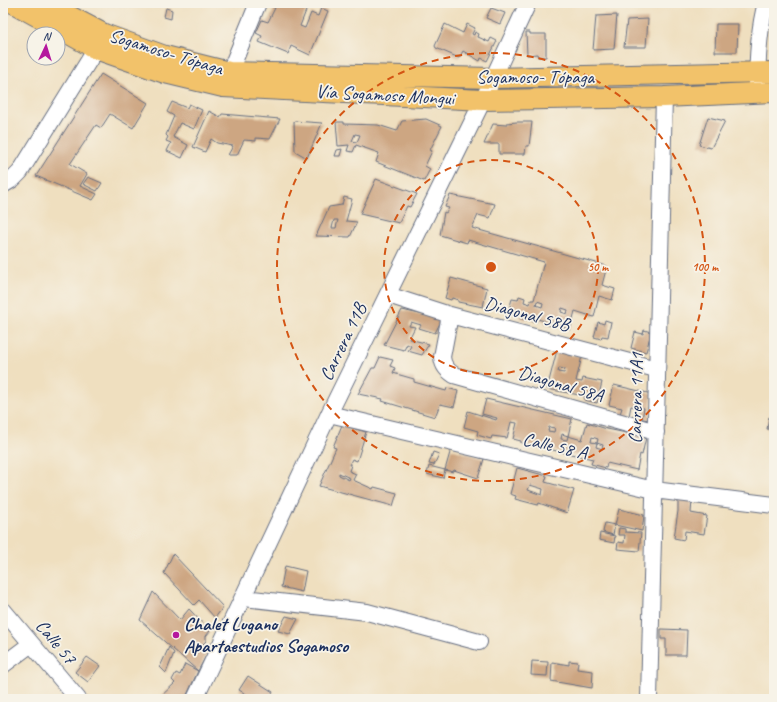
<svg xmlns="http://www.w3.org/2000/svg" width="777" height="702" font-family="Caveat,sans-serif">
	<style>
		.building { fill: #cda682; fill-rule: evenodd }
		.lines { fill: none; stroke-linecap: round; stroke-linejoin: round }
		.minor-casing { stroke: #656d80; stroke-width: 18 }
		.major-casing { stroke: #656d80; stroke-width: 22 }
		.minor { stroke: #fff; stroke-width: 16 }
		.major { stroke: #f2c26a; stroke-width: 20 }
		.ring { fill: none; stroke: #d45514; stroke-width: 2; stroke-dasharray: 7 5 }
		.poi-dot { fill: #b5179e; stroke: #f7f3e8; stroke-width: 1.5 }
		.labels { text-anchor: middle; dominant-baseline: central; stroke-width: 3.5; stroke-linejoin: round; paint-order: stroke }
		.street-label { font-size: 19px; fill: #1b2f5e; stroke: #f7f3e8 }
		.poi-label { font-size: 19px; font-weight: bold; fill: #1b2f5e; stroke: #f7f3e8; text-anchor: start }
		.centre { fill: #d45514; stroke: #f7f3e8; stroke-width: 2 }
		.ring-label { font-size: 12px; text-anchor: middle; font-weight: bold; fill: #d45514; stroke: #f7f3e8; stroke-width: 3.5; stroke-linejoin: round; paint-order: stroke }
	</style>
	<rect width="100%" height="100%" fill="#f7f3e8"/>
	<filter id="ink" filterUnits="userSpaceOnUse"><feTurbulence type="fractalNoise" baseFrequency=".025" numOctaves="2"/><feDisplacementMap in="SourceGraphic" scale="8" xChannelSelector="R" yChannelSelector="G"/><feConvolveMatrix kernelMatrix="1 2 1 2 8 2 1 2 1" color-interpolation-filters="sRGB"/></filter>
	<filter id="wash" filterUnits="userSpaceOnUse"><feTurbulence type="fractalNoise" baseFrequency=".012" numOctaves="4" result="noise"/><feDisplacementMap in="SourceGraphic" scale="16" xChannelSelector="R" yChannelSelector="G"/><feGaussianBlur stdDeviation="0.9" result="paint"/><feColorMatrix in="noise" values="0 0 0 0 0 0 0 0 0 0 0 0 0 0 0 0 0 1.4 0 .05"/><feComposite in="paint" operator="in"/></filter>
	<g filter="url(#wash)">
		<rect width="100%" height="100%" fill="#efdfbf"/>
		<g id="blocks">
			<path class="building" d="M111 3H127L126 7Z
				M265 3H309L300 26 305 28 311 13 318 16 321 8 328 11 310 55 291 46 288 54 259 42 262 36 256 33 262 20 268 22 275 8Z
				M166 8 172 10 171 19 164 17Z
				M491 8 505 13 500 24 486 18Z
				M617 15 614 49 593 50 596 16Z
				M648 19 646 47H624L627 20Z
				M445 24 463 33 467 24 475 28 472 34 474 35 475 32 479 34 478 37 489 42 491 38 497 41 487 61 481 58 480 61 463 51 459 58 436 48 435 46Z
				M716 24H738L737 52H715Z
				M526 32H530V34H546V57H538L537 54 527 55Z
				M101 74 148 103 133 128 110 114 101 128 96 125 70 164 87 174 80 186 97 194 93 200 36 176Z
				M172 102 187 108 189 104 202 110 194 129 180 123 173 137 188 145 182 158 167 151 171 143 166 141 168 137 166 135 174 116 167 112Z
				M209 111 220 117 222 114 280 119 270 139 256 138V141L244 140 237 155H228L233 146 217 143 211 139 205 152 193 147Z
				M708 117 725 121 711 148 699 145Z
				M426 119 442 126 430 150 432 151 425 166 430 169 424 181 376 162 379 153 356 145 353 152 347 151 349 145 338 146 336 122H344V124L378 125 397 131 402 121ZM355 134 360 135 357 142 352 141Z
				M294 121 322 123 307 158 295 151Z
				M517 122H532L529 146H526L525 154H499V144H484L493 124 506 125V123Z
				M342 149 340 156H335L337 150Z
				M88 177 102 183 97 191 83 184Z
				M376 179 417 194 410 207 407 206 399 223 360 214Z
				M450 195 495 204 490 218 478 215 472 228 607 266 602 285 615 289 612 300 599 296 594 317 575 311 570 330 564 328V325L552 323 551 326 545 324V321L537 319 536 322 527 318 526 320 520 318 521 314 515 312 514 315 508 313 512 299 518 300 519 296 525 298 524 302 530 304 531 300H534L544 262 468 240 467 243 440 235 444 212 446 213 449 208 445 207ZM537 301 543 303 542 307 536 305ZM562 308 568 310 567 314 561 312Z
				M344 197 352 199 346 221 357 222 350 237 316 236 329 207 342 205ZM334 220H338L336 228H332Z
				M451 278 487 288 483 307 458 302V300L452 298 451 300 445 298Z
				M402 310 442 319 435 333 419 328 421 325 411 322 409 326 415 327 409 339 429 344 422 355 408 351 411 346 407 344 404 350 384 345Z
				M605 320 611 322 608 337 602 336 601 339 594 337 598 322 604 324Z
				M644 330 651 332 646 352 631 348 635 332 643 334Z
				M557 350 569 353V355L582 356 576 381 582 382 583 378 602 382 597 403 584 400 585 396 547 389ZM559 368 565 369 564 373 558 372Z
				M380 357 393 360 390 366 395 368 393 373 414 379V382L446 391 447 388 458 391 454 407 440 404 435 417 382 401 383 399 358 394 372 368H375Z
				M614 385 652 394 649 420 642 419 644 408 631 406 629 416 620 414 622 408 609 405Z
				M486 399 572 419 568 436 582 440 587 423 607 429 646 437 642 455 640 454 637 470 607 463 606 468 591 464 593 459 521 443V441L513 439 517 423 511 422 507 438 492 436 491 439 477 435 478 431 464 427 468 411 496 420 497 418 482 414ZM549 427 555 428 554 432 548 431ZM562 434 568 436 567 440 561 439ZM592 437 598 439 597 443 591 442ZM597 443 603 445 602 449 596 447Z
				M769 417 774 418V430L767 429Z
				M342 425 366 432 357 461 352 459 349 465H351L349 471 356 474 353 480 373 489 374 487 397 493 393 506 319 486 336 448 333 447ZM339 473 350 478 349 480 339 475Z
				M451 449 484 459 478 478 454 470 453 472 445 470 443 478 427 474 429 466 445 470Z
				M433 452 439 454 434 465 429 464Z
				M517 468 547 476 545 482 574 490 567 513 539 503 538 505 515 499 516 496 510 494ZM530 485 543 489 542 495 528 490Z
				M678 498 692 500 691 513 707 516 704 534 685 531 684 540 674 538 678 511Z
				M619 509 644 515 642 531 615 525 613 535 603 532 605 523 615 525Z
				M619 528 625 529V532L641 533 639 551 617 549 618 542 624 543 625 535H618Z
				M600 533 615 536 614 543 599 540Z
				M173 554 223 607 215 618 199 600 194 605 164 573Z
				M285 566 306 571 302 592 281 587Z
				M153 592 180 620 189 609 210 631 206 636V641L203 644 209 650 198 671 140 620Z
				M286 616 298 619 290 634 278 631Z
				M661 629 687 630 686 655H666V639H661Z
				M169 647 174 653 166 673 160 667Z
				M87 657 100 666 88 682 75 672Z
				M532 661 548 662 547 676 531 675Z
				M569 661 578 662 577 669 593 671 592 688 551 681 552 662 569 665Z
				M185 664 198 671 185 699H160L159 698 175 683 172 680 176 673 180 675Z
				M248 676 273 692 269 699H250L251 697 239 690Z"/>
		</g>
	</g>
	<g filter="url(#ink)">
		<use href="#blocks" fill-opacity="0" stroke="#656d80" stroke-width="1"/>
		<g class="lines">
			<defs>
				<path id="minor" d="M226 81 258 3
					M757 93C757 63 758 31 766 3
					M3 185 13 179 20 172 96 49
					M388 295 450 315 656 369
					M450 315 442 357C443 366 447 370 454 375L656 432
					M329 414 654 490 774 505
					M244 598 367 612 479 642
					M3 610 78 699
					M3 665 31 644
					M195 699 329 414 483 100 528 3
					M649 699 664 97"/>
				<path id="major" d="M13 3 96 49 165 73 223 87 483 100 664 97 774 92
					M45 3 104 34 165 56 229 72 493 78 774 72"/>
			</defs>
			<use href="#minor" class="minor-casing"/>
			<use href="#major" class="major-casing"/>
			<use href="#minor" class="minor"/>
			<use href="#major" class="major"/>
		</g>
	</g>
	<g class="ring">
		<circle cx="491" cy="267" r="107"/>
		<circle cx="491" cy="267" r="214"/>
	</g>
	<circle class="poi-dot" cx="176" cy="635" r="4"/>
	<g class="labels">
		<g class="street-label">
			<text transform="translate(166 52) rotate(17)">Sogamoso- Tópaga</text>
			<text x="535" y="77">Sogamoso- Tópaga</text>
			<text transform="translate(385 95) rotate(3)">Vía Sogamoso Mongui</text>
			<text transform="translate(527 314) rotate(15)">Diagonal 58B</text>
			<text transform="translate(343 342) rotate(-64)">Carrera 11B</text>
			<text transform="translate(561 384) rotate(16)">Diagonal 58A</text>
			<text transform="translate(636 398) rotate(-89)">Carrera 11A1</text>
			<text transform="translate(555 446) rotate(13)">Calle 58 A</text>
			<text transform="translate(56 642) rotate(50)">Calle 57</text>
		</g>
		<g class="poi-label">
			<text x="184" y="624">Chalet Lugano<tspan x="184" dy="22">Apartaestudios Sogamoso</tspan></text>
		</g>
	</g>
	<circle cx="491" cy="267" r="6" class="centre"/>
	<g class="ring-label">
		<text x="598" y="271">50 m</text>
		<text x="705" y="271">100 m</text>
	</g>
	<rect width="777" height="702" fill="none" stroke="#f7f3e8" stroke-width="16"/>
	<g transform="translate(46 46) rotate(4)"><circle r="19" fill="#f7f3e8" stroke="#9fa5b1"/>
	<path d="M0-3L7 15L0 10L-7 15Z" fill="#b5179e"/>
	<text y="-6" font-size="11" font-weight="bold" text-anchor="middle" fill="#1b2f5e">N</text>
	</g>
</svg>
